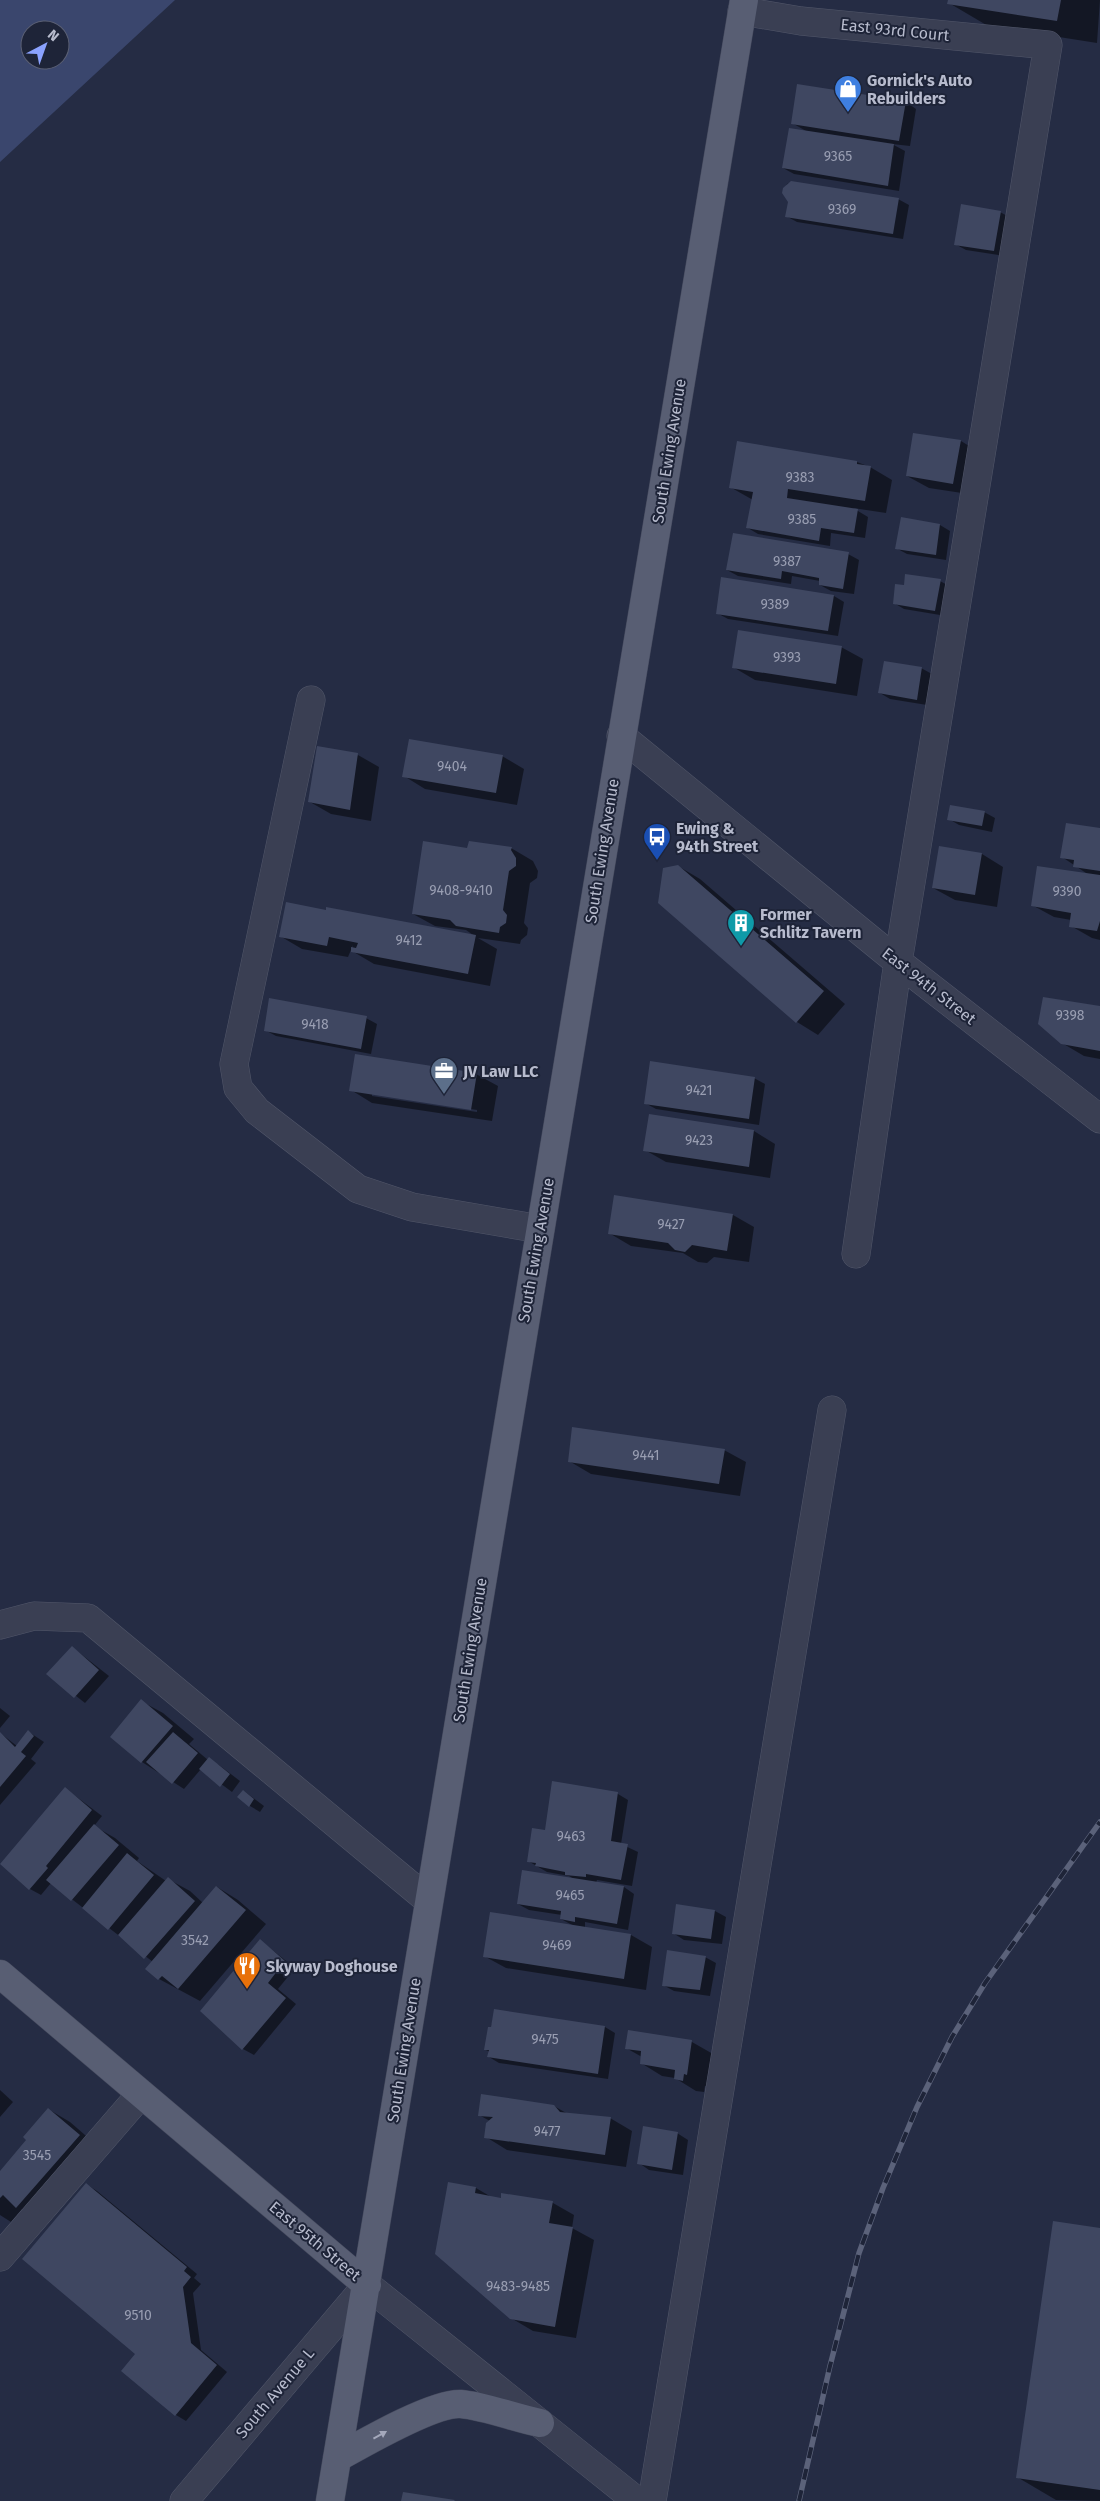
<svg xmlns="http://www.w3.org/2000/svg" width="1100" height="2501" font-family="'Fira Sans',sans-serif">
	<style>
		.water { fill: #3a466d; fill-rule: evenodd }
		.shadow { fill: #0007; fill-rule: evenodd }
		.building { fill: #3f4761 }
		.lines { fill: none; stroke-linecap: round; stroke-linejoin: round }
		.minor-casing { stroke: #52576a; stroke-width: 29 }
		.major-casing { stroke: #43485c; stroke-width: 29 }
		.minor { stroke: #3a3f53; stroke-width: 28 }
		.major { stroke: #585e73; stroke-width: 28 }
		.rail-casing { stroke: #5b627a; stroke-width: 5.5 }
		.rail { stroke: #1e2438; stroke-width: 4; stroke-dasharray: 11; stroke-linecap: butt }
		.oneway { fill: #a4a8bb }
		.labels { text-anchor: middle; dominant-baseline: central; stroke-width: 4; stroke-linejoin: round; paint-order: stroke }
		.number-label { font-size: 14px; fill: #999eb2 }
		.street-label { font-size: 16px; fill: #b7bbcd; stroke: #1e2438 }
		.poi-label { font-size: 16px; font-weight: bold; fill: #b7bbcd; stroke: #1e2438; text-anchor: start }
	</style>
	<rect width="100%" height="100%" fill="#252c44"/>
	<path class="water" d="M0 0H175L0 162ZM30 30H60V60H30Z"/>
	<path class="shadow" d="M949 0H1100L1097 43 988 26 949 3Z
		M906 102 916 109 910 146 892 144 905 151 899 191 794 174 783 168 806 131 792 123Z
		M791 182 898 199 909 205 903 239 797 222 786 216 789 201 784 192 787 184Z
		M1000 212 1011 218 1005 256 966 250 955 244Z
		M961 441 982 454 975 495 929 488 907 476Z
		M738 443 857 462 870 467 892 480 886 513 853 508 868 517 865 538 831 533 830 546 758 534 748 528 753 500 730 487Z
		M940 525 950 531 946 560 907 554 896 548Z
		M848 554 859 560 854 594 831 591 820 585V581L792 576 791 584 738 576 727 570Z
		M940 581 951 587 946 616 904 609 894 603 905 587Z
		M834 596 844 602 838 636 728 619 717 613Z
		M841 647 863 659 857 696 755 680 733 667Z
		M921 668 932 674 927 705 890 699 880 693Z
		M358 755 379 767 371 821 331 814 310 802Z
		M502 756 524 769 517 805 425 789 404 776Z
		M984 812 995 818 992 832 959 825 949 819Z
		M1100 830V940L1092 938 1071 926V920L1054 917 1032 905 1089 875 1062 857Z
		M511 848 533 861 538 871 537 878 530 883 524 923 528 928 527 935 521 940 520 944 478 938 497 949 490 986 374 964 352 951 353 945 348 957 302 949 280 936 327 912V908L476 937 466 930 435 926 413 914 468 849Z
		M940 848 982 854 1003 867 997 907 955 900 933 888Z
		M678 866 700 879 845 1004 818 1035 797 1022 660 903Z
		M1100 1007V1059L1084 1056 1062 1043Z
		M366 1018 377 1024 371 1054 276 1036 265 1030Z
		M476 1074 498 1086 492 1121 372 1103 351 1090ZM372 1093 477 1110V1112L372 1096Z
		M754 1078 765 1084 759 1125 656 1109 645 1103Z
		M754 1131 775 1144 770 1178 666 1162 645 1150Z
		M615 1197 733 1215 754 1227 749 1262 714 1257 707 1263 698 1262 683 1253 631 1246 609 1233Z
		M724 1450 746 1462 740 1496 591 1474 569 1461Z
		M72 1647 109 1676 85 1703 48 1674Z
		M141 1701 163 1713 194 1739 189 1744 208 1760 219 1765 240 1781 232 1792 201 1769 184 1789 142 1762 112 1737Z
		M0 1708 10 1716 0 1728Z
		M29 1732 44 1742 31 1759 36 1763 0 1805V1733L17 1746Z
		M553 1783 618 1794 628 1800 621 1844 638 1852 632 1886 597 1880 596 1883 624 1887 634 1894 628 1930 585 1922V1928L631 1935 652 1947 646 1990 506 1968 484 1956 574 1926 561 1919 562 1915 529 1910 518 1904 575 1880 569 1876 547 1872 528 1861 546 1832Z
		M66 1789 102 1816 94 1826 115 1838 139 1858 137 1861 166 1881 168 1879 190 1891 203 1903 217 1887 238 1900 266 1924 200 2001 159 1979 153 1962 51 1883 41 1895 30 1889 2 1864Z
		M244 1791 264 1806 260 1812 250 1806Z
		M677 1906 715 1911 726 1917 722 1944 684 1940 673 1933Z
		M261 1941 295 1968 278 1989 296 2004 254 2055 243 2049 201 2011Z
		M705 1957 716 1963 710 1996 674 1991 663 1985Z
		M495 2010 605 2027 615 2033 608 2079 499 2063 489 2057 490 2052 486 2050Z
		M630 2031 692 2042 713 2054 709 2086H705L704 2092 696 2091 675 2078 662 2076 641 2063 642 2057 626 2048Z
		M0 2090 13 2102 0 2117Z
		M554 2106 568 2114 610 2118 632 2131 626 2167 507 2150 486 2137 490 2121 479 2115Z
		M48 2109 70 2122 100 2148 38 2219 22 2209 11 2222 0 2215V2173L28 2140Z
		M677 2133 688 2140 683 2175 649 2170 639 2163Z
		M449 2183 476 2188 493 2198 553 2203 574 2215 572 2228 594 2240 576 2338 533 2331 511 2318Z
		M86 2184 97 2191 197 2274 194 2278 201 2284 193 2293 201 2350 227 2372 186 2421 176 2415 137 2354Z
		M1100 2230V2501L1056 2500 1017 2477Z"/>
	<path class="building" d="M948 0H1061L1057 21 947 4Z
		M797 84 906 101 899 141 791 124Z
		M789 128 894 144 888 186 782 168Z
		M791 181 899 198 893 234 785 217 788 202 782 193 783 188Z
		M961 204 1001 211 994 251 954 245Z
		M913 433 961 440 953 484 906 476Z
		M737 441 857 461V464L871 466 865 501 788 489 787 498 858 509 854 533 821 528 819 541 746 528 753 492 729 488Z
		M901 517 940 524 936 555 895 549Z
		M733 533 849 552 843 589 819 585V578L782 571 781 579 726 570Z
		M905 574 941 579 935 611 893 604 895 584 904 585Z
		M721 577 834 595 828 631 716 614Z
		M738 630 842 646 836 684 732 668Z
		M884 661 922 667 917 700 878 693Z
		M409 739 503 755 496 793 402 777Z
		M317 746 358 753 350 810 308 802Z
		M950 805 985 811 982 826 947 820Z
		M1066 823 1100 828V871L1073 867 1074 860 1060 858Z
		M423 841 467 848 469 841 512 847 511 850 516 858V866L509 871 503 910 507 915 506 923 500 927 499 933 456 926 450 920 412 914Z
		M939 846 982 853 975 895 932 888Z
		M678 865 824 991 796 1023 658 903 663 868Z
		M1037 866 1100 875V921L1097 931 1069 927 1071 913 1031 906Z
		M286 902 326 910V907L476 935 468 974 351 952V947L356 948 358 943 329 937 327 946 279 937Z
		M1043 997 1100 1006V1051L1061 1044 1038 1024Z
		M269 998 367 1016 361 1049 264 1031Z
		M355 1054 477 1073 471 1110 349 1091Z
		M650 1061 755 1077 749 1119 644 1104Z
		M649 1114 754 1130 749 1167 643 1151Z
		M614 1195 733 1214 727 1251 692 1245 685 1252 675 1250 668 1243 608 1234Z
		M572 1427 725 1449 719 1484 568 1462Z
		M72 1646 99 1670 74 1698 46 1674Z
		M141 1699 173 1726 141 1763 110 1737Z
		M28 1730 34 1736 21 1752 26 1756 0 1787V1732L15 1747Z
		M173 1732 198 1753 172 1784 146 1762Z
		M209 1757 230 1774 220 1787 199 1769Z
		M552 1781 618 1792 611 1841 628 1844 621 1880 586 1874V1877L565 1875V1872L535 1866 536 1863 527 1862 532 1828 545 1830Z
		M65 1787 92 1810 46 1866 48 1868 29 1890 0 1864Z
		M243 1790 254 1799 249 1807 237 1797Z
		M94 1824 119 1845 71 1901 46 1880Z
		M127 1853 154 1875 108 1930 82 1908Z
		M522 1870 624 1886 617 1924 575 1917V1922L560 1919 561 1911 517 1904Z
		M168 1877 195 1901 144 1959 118 1935Z
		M216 1886 246 1910 178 1989 162 1976 158 1980 145 1969Z
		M676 1904 715 1910 711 1939 672 1934Z
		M490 1912 631 1934 624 1979 483 1957Z
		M260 1939 285 1961 268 1983 286 1998 242 2050 200 2011Z
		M667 1950 706 1956 700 1990 662 1986Z
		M494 2009 605 2026 598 2074 487 2057 489 2050H484L488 2027H491Z
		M628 2030 692 2040 687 2075 684 2074 683 2081 674 2079 675 2070 640 2064 641 2051 625 2049Z
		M481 2094 554 2105 560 2112 611 2117 605 2155 484 2138 486 2123 493 2117 478 2116Z
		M48 2108 80 2135 16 2208 3 2195 0 2198V2171L26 2140 23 2137Z
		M643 2126 678 2132 672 2170 637 2164Z
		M448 2182 476 2187 475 2193 501 2198V2193L553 2201 549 2223 573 2227 555 2327 510 2319 435 2254Z
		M86 2183 187 2267 184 2271 191 2277 183 2287 191 2343 217 2365 175 2416 121 2371 135 2354 22 2259Z
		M1053 2221 1100 2228V2490L1016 2478Z
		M403 2492 455 2500 454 2501H401Z"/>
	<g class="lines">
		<defs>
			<path id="minor" d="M742 11 801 21 1048 45 898 962 856 1254
				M311 700 234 1064 238 1088 257 1111 358 1189 412 1207 540 1229
				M621 736 898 962 1100 1119
				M0 1625 34 1616 88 1618 428 1900
				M0 2257 141 2094
				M184 2501 367 2285 637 2501
				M652 2501 832 1410"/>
			<path id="major" d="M0 1974 367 2285
				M337 2458C362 2444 434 2402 461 2404 484 2406 516 2418 540 2423
				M330 2501 744 0"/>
		</defs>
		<use href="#minor" class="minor-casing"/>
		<use href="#major" class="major-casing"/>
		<use href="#minor" class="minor"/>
		<use href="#major" class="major"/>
		<defs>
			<path id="rail" d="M799 2501 830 2366 859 2253 883 2188 917 2107 952 2037 985 1983 1100 1822"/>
		</defs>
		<use href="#rail" class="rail-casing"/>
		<use href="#rail" class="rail"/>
	</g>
	<defs><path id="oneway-solid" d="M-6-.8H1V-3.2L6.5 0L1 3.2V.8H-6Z" transform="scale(1.25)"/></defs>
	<use class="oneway" href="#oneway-solid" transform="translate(380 2435) rotate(-29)"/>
	<defs>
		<symbol id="shop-pin" viewBox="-11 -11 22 30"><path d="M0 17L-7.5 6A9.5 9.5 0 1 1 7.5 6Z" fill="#3f7fe0" stroke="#1e2438"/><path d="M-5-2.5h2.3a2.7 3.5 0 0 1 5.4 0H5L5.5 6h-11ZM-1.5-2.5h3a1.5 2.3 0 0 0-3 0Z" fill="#fff"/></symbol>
		<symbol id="bus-pin" viewBox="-11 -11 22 30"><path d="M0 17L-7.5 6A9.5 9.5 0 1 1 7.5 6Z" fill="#1a4fb4" stroke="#1e2438"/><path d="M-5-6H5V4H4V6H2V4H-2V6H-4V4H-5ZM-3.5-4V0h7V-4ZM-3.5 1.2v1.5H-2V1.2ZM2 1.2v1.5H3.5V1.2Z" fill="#fff"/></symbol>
		<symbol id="building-pin" viewBox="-11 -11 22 30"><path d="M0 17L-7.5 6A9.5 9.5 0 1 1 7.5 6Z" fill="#0f9aa8" stroke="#1e2438"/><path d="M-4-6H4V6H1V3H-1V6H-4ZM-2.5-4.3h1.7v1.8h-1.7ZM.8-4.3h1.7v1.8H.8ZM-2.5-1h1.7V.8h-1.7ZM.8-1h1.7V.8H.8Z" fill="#fff"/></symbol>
		<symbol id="office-pin" viewBox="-11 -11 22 30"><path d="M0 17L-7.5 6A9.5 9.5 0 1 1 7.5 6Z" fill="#5c6f8a" stroke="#1e2438"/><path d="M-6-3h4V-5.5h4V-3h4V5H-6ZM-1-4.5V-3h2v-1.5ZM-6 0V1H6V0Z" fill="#fff"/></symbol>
		<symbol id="restaurant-pin" viewBox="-11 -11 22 30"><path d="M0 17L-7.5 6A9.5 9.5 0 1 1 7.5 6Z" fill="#e8710a" stroke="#1e2438"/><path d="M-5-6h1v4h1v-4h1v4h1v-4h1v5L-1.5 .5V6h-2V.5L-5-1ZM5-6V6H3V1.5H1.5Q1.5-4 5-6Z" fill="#fff"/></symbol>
	</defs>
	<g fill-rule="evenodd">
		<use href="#shop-pin" x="832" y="73" width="32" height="43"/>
		<use href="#bus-pin" x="641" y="821" width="32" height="43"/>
		<use href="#building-pin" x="725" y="907" width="32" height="43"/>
		<use href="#office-pin" x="428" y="1055" width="32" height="43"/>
		<use href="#restaurant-pin" x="231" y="1950" width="32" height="43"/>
	</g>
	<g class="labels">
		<g class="number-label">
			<text x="838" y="156">9365</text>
			<text x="842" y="209">9369</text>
			<text x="800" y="477">9383</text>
			<text x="802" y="519">9385</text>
			<text x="787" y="561">9387</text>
			<text x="775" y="604">9389</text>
			<text x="787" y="657">9393</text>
			<text x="452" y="766">9404</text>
			<text x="461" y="890">9408-9410</text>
			<text x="1067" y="891">9390</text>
			<text x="409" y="940">9412</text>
			<text x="1070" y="1015">9398</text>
			<text x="315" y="1024">9418</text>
			<text x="699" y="1090">9421</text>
			<text x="699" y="1140">9423</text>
			<text x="671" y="1224">9427</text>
			<text x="646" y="1455">9441</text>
			<text x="571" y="1836">9463</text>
			<text x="570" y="1895">9465</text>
			<text x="195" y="1940">3542</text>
			<text x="557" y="1945">9469</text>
			<text x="545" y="2039">9475</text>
			<text x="547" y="2131">9477</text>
			<text x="37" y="2155">3545</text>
			<text x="518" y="2286">9483-9485</text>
			<text x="138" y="2315">9510</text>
		</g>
		<g class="street-label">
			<text transform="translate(895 30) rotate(6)">East 93rd Court</text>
			<text transform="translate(669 451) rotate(-81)">South Ewing Avenue</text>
			<text transform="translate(602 851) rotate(-81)">South Ewing Avenue</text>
			<text transform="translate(929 986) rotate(38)">East 94th Street</text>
			<text transform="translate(536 1250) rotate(-80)">South Ewing Avenue</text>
			<text transform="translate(470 1650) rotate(-81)">South Ewing Avenue</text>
			<text transform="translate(404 2050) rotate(-81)">South Ewing Avenue</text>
			<text transform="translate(315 2241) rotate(40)">East 95th Street</text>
			<text transform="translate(275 2393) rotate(-50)">South Avenue L</text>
		</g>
		<g class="poi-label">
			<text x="867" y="80">Gornick's Auto<tspan x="867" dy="18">Rebuilders</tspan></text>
			<text x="676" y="828">Ewing &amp;<tspan x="676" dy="18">94th Street</tspan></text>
			<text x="760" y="914">Former<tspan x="760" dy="18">Schlitz Tavern</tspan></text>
			<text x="463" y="1071">JV Law LLC</text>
			<text x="266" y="1966">Skyway Doghouse</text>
		</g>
	</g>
	<g transform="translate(45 45) rotate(41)"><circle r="24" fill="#1e2438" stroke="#5b6074"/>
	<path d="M0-4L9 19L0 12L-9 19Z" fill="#8ba2fe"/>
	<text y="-8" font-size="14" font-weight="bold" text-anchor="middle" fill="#b7bbcd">N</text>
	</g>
</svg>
